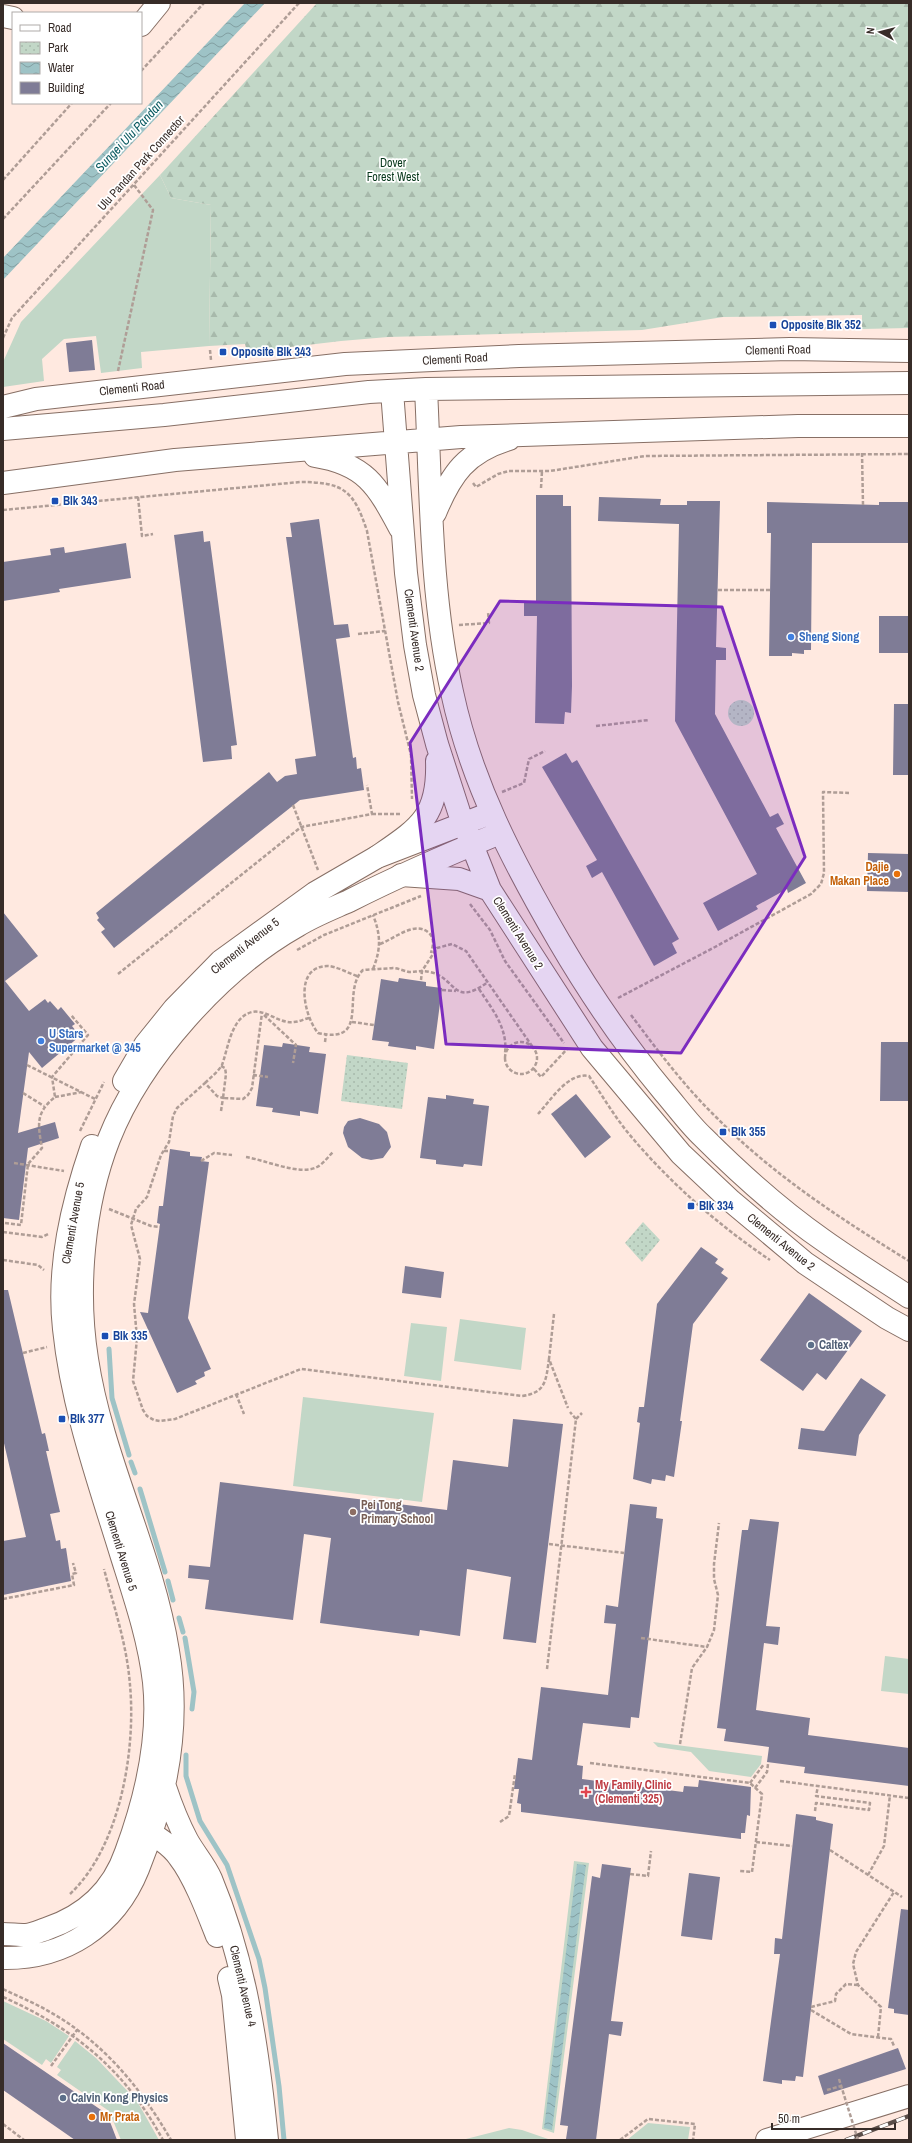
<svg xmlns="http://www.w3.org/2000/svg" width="912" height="2143" font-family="'Archivo Narrow',sans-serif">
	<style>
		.grass { fill: #c2d7c7 }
		.forest { fill: url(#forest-firs) }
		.park { fill: url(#park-dots) }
		.water { fill: url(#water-waves) }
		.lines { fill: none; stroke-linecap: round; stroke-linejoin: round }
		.stream { stroke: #9ec3c6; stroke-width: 5 }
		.building { fill: #7f7c96 }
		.minor-casing { stroke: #876f65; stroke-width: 24 }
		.major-casing { stroke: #876f65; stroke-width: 24 }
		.path { stroke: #af9d96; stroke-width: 2.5; stroke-dasharray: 4 2; stroke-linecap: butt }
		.minor { stroke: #fff; stroke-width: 22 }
		.major { stroke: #fff; stroke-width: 22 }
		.rail-casing { stroke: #5b4e49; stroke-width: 4.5 }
		.rail { stroke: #fff; stroke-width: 3; stroke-dasharray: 9; stroke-linecap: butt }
		.path-bridge { stroke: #af9d96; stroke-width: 2.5; stroke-dasharray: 4 2; stroke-linecap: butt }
		.marked { fill: #7b2cbf; fill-opacity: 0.2; stroke: #7b2cbf; stroke-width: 3; stroke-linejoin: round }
		.transit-dot { fill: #1a4fb4; stroke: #fff; stroke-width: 1.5 }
		.shop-dot { fill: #3f7fe0; stroke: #fff; stroke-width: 1.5 }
		.food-dot { fill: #e8710a; stroke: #fff; stroke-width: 1.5 }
		.service-dot { fill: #5c6f8a; stroke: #fff; stroke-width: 1.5 }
		.education-dot { fill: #8d6e63; stroke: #fff; stroke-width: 1.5 }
		.health-dot { fill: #e0444e; stroke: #fff; stroke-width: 1.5 }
		.labels { text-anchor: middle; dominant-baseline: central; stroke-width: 3.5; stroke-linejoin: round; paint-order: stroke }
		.street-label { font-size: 12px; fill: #372c28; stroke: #fff }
		.park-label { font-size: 12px; fill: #08381c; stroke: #fff }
		.transit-label { font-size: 12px; font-weight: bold; fill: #164399; stroke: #fff; text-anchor: start }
		.shop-label { font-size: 12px; font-weight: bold; fill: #366cbe; stroke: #fff; text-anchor: start }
		.food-label { font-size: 12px; font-weight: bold; fill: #c56008; stroke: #fff; text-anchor: end }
		.service-label { font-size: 12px; font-weight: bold; fill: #4e5e75; stroke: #fff; text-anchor: start }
		.education-label { font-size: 12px; font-weight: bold; fill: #785e54; stroke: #fff; text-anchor: start }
		.health-label { font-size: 12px; font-weight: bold; fill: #be3a42; stroke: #fff; text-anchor: start }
		.water-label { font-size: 13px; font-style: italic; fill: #095a60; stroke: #fff }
	</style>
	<defs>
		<pattern id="forest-firs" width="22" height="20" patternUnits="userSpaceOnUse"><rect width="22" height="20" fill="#c2d7c7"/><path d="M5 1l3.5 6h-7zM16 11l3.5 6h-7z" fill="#a7b9ab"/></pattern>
		<pattern id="park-dots" width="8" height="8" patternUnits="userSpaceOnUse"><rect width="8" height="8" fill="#c2d7c7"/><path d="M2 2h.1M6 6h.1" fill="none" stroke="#a7b9ab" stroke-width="1.8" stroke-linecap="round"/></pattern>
		<pattern id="water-waves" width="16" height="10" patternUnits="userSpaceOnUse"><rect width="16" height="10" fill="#9ec3c6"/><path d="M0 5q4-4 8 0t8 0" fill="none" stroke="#829fa1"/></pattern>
	</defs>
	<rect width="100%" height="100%" fill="#ffe9e0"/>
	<path class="grass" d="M160 175 171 198 211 205 209 346 141 352 142 368 101 373 96 336 64 339 42 359 44 381 3 387V362L21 322Z
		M460 1319 526 1328 521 1370 454 1361Z
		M411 1323 447 1327 441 1381 404 1376Z
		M303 1397 434 1413 422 1502 293 1486Z
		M885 1656 909 1659V1694L881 1691Z
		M653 1742 762 1756 761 1764 751 1777 709 1771 691 1752 658 1747Z
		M574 1861 589 1863 554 2133 542 2129Z
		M3 2001 46 2021 69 2036 51 2063 46 2059 42 2065 3 2039Z
		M75 2041 96 2058 137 2101 159 2140H121L109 2111 57 2075 61 2070 57 2067Z
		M648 2123 690 2127 688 2140H627Z
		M509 2128 522 2130 551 2140H462Z"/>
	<path class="forest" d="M317 3H909V328L862 329V315L723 317 642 330 388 337 341 341 247 352 245 344 209 346 211 205 171 198 160 175Z"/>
	<path class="park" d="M728 713a13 13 0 1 1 26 0a13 13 0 1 1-26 0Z
		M347 1055 408 1063 402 1109 341 1101Z
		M643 1222 660 1240 642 1262 625 1243Z"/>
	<path class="water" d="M245 3H265L3 280V258Z
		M577 1864 586 1865 552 2130 544 2128Z"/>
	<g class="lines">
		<path class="stream" d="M109 1349 112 1398 129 1455
			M131 1462 135 1473
			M140 1489 165 1572
			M168 1581 173 1600
			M179 1618 183 1632
			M185 1638 194 1692 192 1709
			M186 1755V1776L200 1821 227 1865 259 1959 265 1988 279 2086 284 2140"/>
	</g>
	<path class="building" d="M92 340 95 370 69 372 66 343Z
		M536 495H563V506H571L572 686 571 713 565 712 564 724 535 723 537 616H524V603H536Z
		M599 497 661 499 660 505H687V501H720L716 647 726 648V660H716L715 714 770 817 778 813 784 824 776 828 806 883 788 893 787 889 756 906 758 909 718 931 703 903 757 874 675 721 679 524 598 521Z
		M767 502 879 505V502H909V543H812L811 650H804V654L792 653V656H769L771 533H767Z
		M319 519 334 625 348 624 350 637 336 639 353 758 356 757 357 769 361 768 364 790 300 800 114 948 101 932 105 929 97 920 99 918 96 913 269 772 277 782 285 776 297 774 295 759 316 756 286 537H292L290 523Z
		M203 531 204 542 210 541 237 745 231 746 232 759 203 762 174 535Z
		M126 543 131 578 59 589 60 592 3 601V562L51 555 50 549 64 547 65 553Z
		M879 616H909V653H879Z
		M894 704H909V775H893Z
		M566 753 572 763 577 760 679 939 672 943 677 953 654 966 602 872 592 878 586 866 597 860 542 767Z
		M868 853 909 854V892L867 891Z
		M3 912 38 956 5 981 29 1011 45 999 48 1003 50 1001 58 1010 61 1007 75 1024 72 1026 80 1036 42 1068 29 1052 18 1133 55 1122 59 1138 28 1148 19 1220 3 1218Z
		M399 978 426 982V986L442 988 434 1049 416 1046V1050L388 1046 389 1042 372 1040 381 979 398 982Z
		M881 1042H909V1101H880Z
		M283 1043 310 1047 309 1052 326 1054 318 1114 300 1111V1116L272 1112 273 1108 256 1106 264 1045 282 1047Z
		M576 1094 611 1137 585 1158 551 1114Z
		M446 1095 474 1099 473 1104 489 1106 482 1166 464 1164 463 1167 436 1164V1160L420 1158 428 1097 446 1099Z
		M360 1118 379 1124 387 1132 391 1147 383 1158 371 1160 362 1158 348 1147 343 1133 344 1127 348 1121Z
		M170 1149 190 1152V1156L202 1157 201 1161 209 1162 188 1318 211 1369 204 1372 205 1376 195 1381 197 1384 177 1393 140 1312 148 1313 160 1224 157 1223 159 1206H163Z
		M701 1247 718 1259 715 1263 724 1269 721 1273 728 1278 693 1324 680 1421H682L674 1477 666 1475 665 1481 652 1479 651 1484 633 1479 640 1423 637 1422 639 1407H644L657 1304Z
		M405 1266 444 1272 441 1298 402 1293Z
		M3 1290H8L42 1434 45 1433 49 1451H46L60 1512 50 1514 56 1541 60 1540 61 1549 66 1548 71 1581 3 1595V1541L26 1537 3 1439Z
		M809 1293 862 1331 826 1380 817 1373 803 1391 760 1360Z
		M861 1378 886 1395 859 1435 856 1456 798 1449 801 1428 824 1431Z
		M513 1419 563 1424 536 1643 503 1639 511 1577 467 1569 460 1636 420 1630 419 1636 320 1623 331 1538 304 1534 293 1620 205 1609 209 1580 188 1578 189 1565 210 1567 220 1482 447 1510 453 1460 508 1467Z
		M630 1504 657 1507 656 1518 663 1519 639 1718 631 1717 630 1728 583 1723 577 1765 583 1766 582 1779 683 1792 684 1786 698 1787 699 1780 751 1787 750 1816 747 1815 745 1833H741V1839L521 1812V1804L517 1803 519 1789H514L518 1758 532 1760 541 1687 608 1695 616 1624 604 1623 606 1605 618 1607Z
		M750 1519 779 1522 766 1626 780 1627 778 1645 764 1643 756 1710 810 1718 808 1735 909 1748V1786L804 1773 805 1767 767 1762 769 1747 724 1741 726 1729 717 1728 742 1530H748Z
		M796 1814 816 1817V1820L833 1824 803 2077 796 2076 795 2081 782 2080V2084L763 2081 780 1954H774L775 1938 782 1939Z
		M602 1864 631 1868 611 2021 623 2022 621 2036 609 2034 596 2140H575L566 2139 568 2126 560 2125 592 1876 600 1878Z
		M689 1873 720 1877 712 1940 681 1936Z
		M901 1909 909 1910V2015L894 2013V2009L888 2008Z
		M3 2043 107 2114 117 2140H75L3 2090Z
		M898 2048 906 2069 824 2095 818 2076Z"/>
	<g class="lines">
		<defs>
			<path id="minor" d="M3 16 13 18
				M141 25 159 3
				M124 1081 145 1045 174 1009 221 961 315 893 377 857 491 813
				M165 1787C171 1805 178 1823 187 1840 194 1853 205 1865 211 1879 246 1963 258 2050 267 2140
				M139 1827C153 1834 170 1844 179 1857 194 1876 208 1913 217 1936
				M3 1934C10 1934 18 1935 25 1935 32 1935 40 1931 46 1929 85 1916 113 1890 126 1852 146 1798 160 1740 154 1682 149 1639 135 1598 122 1557 99 1482 72 1407 64 1329 57 1267 72 1204 92 1146
				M3 1958C65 1959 115 1926 138 1869 166 1800 181 1726 168 1651 152 1551 102 1459 87 1359 76 1290 83 1205 109 1139 141 1058 221 969 297 926 313 916 331 909 349 901 398 876 449 854 500 833
				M229 1978 233 1995 247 2140"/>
			<path id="major" d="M426 389C431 490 430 593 452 692 471 782 513 862 559 941 590 994 624 1044 664 1092 677 1107 689 1124 703 1137 740 1174 780 1210 823 1240 851 1260 880 1278 909 1297
				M392 391 406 573 415 645 424 695 437 744 459 812 490 890 592 1048 681 1154 731 1201 805 1263 887 1318 909 1330
				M3 407 36 399 345 364 519 356 790 349 909 351
				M3 429 164 415 369 392 426 389 909 383
				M315 456C365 464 377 485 400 528
				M3 483 175 460 461 437 798 426H909
				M435 513C451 474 466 452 509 439
				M377 857C419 828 439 817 437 761
				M401 875 459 879 490 890
				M767 2140 909 2096"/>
		</defs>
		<use href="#minor" class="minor-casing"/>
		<use href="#major" class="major-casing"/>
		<path class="path" d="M141 71 204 3
			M3 180 72 103
			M3 219 111 103
			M790 331V328H847
			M3 338 12 318 299 3
			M210 350 211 360
			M118 371 153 210 134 185
			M862 453 863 505
			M473 483 476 487 498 474 509 471H550L645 456 909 454
			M541 488 542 471
			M138 497 142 536 153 534
			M3 510 300 482C344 482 354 491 367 531L398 702 411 755 412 799
			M718 590H770
			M459 625 489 623 488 612
			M358 634 385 631
			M596 726 649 720
			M502 792 524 783 529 759 545 751
			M293 805 318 870
			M372 814H402
			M470 904 490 930 505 961 564 1043
			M380 944C394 939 415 920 429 933 435 939 433 946 431 953
			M297 950 324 935 421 896
			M373 969C381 949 381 935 373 915
			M118 974 301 827 372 814 367 785
			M357 976C348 973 336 966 327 966 293 967 304 1016 318 1033 372 1045 340 992 363 970 373 969 383 969 393 968 398 968 404 971 409 972 416 972 422 970 430 972 457 978 452 1008 488 982
			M421 980 422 971 437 948 452 944 466 951 532 1046
			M479 989C492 1009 508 1028 505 1053
			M442 990 456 991
			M618 998 715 947 811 894 821 884 824 873 823 792 849 793
			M264 1015 296 1045 293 1063
			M631 1015C658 1051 685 1087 717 1118 773 1175 841 1219 909 1261
			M352 1022 374 1025
			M505 1058a16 16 0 1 1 32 0a16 16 0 1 1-32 0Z
			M325 1042 326 1034
			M27 1065 95 1099
			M221 1066 225 1068 226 1074 223 1098 243 1099 248 1095 252 1088 262 1013
			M534 1069 541 1077 568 1048
			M253 1075 268 1077
			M205 1083C211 1077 218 1072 222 1065 228 1049 231 1017 252 1012 266 1009 279 1024 294 1022 299 1022 304 1019 309 1018
			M23 1093 44 1106
			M55 1097 82 1092
			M221 1111 223 1098 217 1096 205 1083 177 1108 173 1116 169 1142 161 1155 147 1197 136 1209 131 1225 140 1259 134 1304 137 1338 133 1381 143 1410 147 1416 154 1420 160 1421 175 1419 301 1369 522 1396C546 1393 546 1380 549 1359
			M538 1114C551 1100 568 1072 589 1076 602 1095 614 1116 629 1134 669 1182 718 1225 770 1260
			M80 1131 104 1082
			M164 1151H170
			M246 1157C265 1160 300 1176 317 1167 323 1164 328 1157 333 1152
			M201 1161 214 1153 232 1155
			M14 1163 64 1171
			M109 1209 151 1226 160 1227
			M5 1223 21 1225 28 1164 42 1148C38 1125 35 1113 55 1097L52 1077 88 1035 71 1015
			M3 1232 42 1237 48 1234
			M3 1260 38 1265 44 1270
			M554 1314 549 1359 568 1408
			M23 1353 47 1347
			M236 1394 244 1414
			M576 1419 582 1413
			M549 1544 624 1553
			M3 1599 74 1585 72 1574 76 1573 73 1563
			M641 1638 707 1647
			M547 1669 576 1419 570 1412
			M680 1744 692 1668 707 1647 714 1630 718 1595 714 1579V1564L719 1523
			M590 1763 750 1783 762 1794 752 1872 740 1871
			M780 1781 909 1798
			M750 1783 764 1764
			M755 1788 767 1772 768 1764
			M815 1811 816 1803 869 1810 870 1803 816 1796 818 1786
			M500 1822 509 1816 515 1774
			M756 1842 792 1846
			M830 1850 902 1897
			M630 1874 648 1876 651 1851
			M868 1875 884 1846 890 1795
			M70 1894C120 1847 136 1751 130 1685 127 1645 114 1607 104 1569
			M3 1989C19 1997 35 2003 50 2012 103 2042 141 2088 171 2140
			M3 1997C75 2029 125 2070 163 2140
			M811 2007 835 2001 836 1994 846 1984 858 1985
			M811 2010 851 2034 891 2039 894 2046
			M878 2037 881 2007 858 1985 853 1964 856 1952 894 1892
			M51 2066 77 2030
			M3 2124 24 2140
			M620 2140 648 2119 695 2124 693 2140"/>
		<use href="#minor" class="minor"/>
		<use href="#major" class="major"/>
		<defs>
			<path id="rail" d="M846 2140 909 2116"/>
		</defs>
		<use href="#rail" class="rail-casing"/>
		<use href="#rail" class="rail"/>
		<path class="path-bridge" d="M839 2079 858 2140
			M827 2090 841 2086"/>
	</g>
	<path class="marked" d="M500 601 722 607 805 857 681 1053 446 1044 410 743Z"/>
	<g class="transit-dot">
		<rect x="769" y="321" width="8" height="8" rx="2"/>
		<rect x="219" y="348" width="8" height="8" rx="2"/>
		<rect x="51" y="497" width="8" height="8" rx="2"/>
		<rect x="719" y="1128" width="8" height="8" rx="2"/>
		<rect x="687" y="1202" width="8" height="8" rx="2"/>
		<rect x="101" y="1332" width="8" height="8" rx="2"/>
		<rect x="58" y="1415" width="8" height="8" rx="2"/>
	</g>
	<g class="shop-dot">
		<circle cx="791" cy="637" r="4"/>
		<circle cx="41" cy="1041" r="4"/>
	</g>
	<g class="food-dot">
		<circle cx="897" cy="874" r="4"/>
		<circle cx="92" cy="2117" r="4"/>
	</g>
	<g class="service-dot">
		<circle cx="811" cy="1345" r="4"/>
		<circle cx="63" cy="2098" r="4"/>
	</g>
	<circle class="education-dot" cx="353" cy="1512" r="4"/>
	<path class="health-dot" d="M584 1786h4v4h4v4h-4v4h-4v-4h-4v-4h4z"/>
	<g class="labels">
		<g class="street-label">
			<text transform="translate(141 163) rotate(-48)">Ulu Pandan Park Connector</text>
			<text transform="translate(778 350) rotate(-1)">Clementi Road</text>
			<text transform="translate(455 359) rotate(-3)">Clementi Road</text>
			<text transform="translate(132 388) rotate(-6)">Clementi Road</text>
			<text transform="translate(414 630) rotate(82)">Clementi Avenue 2</text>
			<text transform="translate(518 933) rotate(58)">Clementi Avenue 2</text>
			<text transform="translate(245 946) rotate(-38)">Clementi Avenue 5</text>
			<text transform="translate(73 1223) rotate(-80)">Clementi Avenue 5</text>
			<text transform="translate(781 1242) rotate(39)">Clementi Avenue 2</text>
			<text transform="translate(121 1551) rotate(73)">Clementi Avenue 5</text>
			<text transform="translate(243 1986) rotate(77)">Clementi Avenue 4</text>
		</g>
		<g class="park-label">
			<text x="393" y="163">Dover<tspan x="393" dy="14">Forest West</tspan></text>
		</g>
		<g class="transit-label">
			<text x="781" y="325">Opposite Blk 352</text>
			<text x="231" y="352">Opposite Blk 343</text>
			<text x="63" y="501">Blk 343</text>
			<text x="731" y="1132">Blk 355</text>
			<text x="699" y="1206">Blk 334</text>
			<text x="113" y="1336">Blk 335</text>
			<text x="70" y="1419">Blk 377</text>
		</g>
		<g class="shop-label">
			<text x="799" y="637">Sheng Siong</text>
			<text x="49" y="1034">U Stars<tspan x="49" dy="14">Supermarket @ 345</tspan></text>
		</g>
		<g class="food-label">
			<text x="889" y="867">Dajie<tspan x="889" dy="14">Makan Place</tspan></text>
			<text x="100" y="2117" text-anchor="start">Mr Prata</text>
		</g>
		<g class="service-label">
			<text x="819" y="1345">Caltex</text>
			<text x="71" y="2098">Calvin Kong Physics</text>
		</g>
		<g class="education-label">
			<text x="361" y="1505">Pei Tong<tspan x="361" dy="14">Primary School</tspan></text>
		</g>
		<g class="health-label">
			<text x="595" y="1785">My Family Clinic<tspan x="595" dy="14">(Clementi 325)</tspan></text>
		</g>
		<g class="water-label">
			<text transform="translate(129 136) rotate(-47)">Sungei Ulu Pandan</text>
		</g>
	</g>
	<rect width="912" height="2143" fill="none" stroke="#372c28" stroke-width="8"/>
	<rect x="12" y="12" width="130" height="92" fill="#ffffff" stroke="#afaba9"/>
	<rect x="20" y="25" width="20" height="6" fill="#ffffff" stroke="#afaba9"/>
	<text x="48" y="32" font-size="12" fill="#372c28">Road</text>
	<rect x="20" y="42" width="20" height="12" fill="url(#park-dots)" stroke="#afaba9"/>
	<text x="48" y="52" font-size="12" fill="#372c28">Park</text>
	<rect x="20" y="62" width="20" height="12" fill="url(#water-waves)" stroke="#afaba9"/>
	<text x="48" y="72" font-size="12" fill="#372c28">Water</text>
	<rect x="20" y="82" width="20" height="12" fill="#7f7c96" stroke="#afaba9"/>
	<text x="48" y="92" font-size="12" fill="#372c28">Building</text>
	<g transform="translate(880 32) rotate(277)" stroke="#ffffff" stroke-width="3" paint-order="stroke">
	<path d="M0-3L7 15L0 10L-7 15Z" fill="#372c28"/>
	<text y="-6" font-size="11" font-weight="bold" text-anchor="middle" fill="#372c28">N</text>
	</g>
	<path d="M772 2123v6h123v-6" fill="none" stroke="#372c28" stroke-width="2"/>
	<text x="778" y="2123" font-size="12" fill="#372c28" stroke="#ffffff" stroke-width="3" paint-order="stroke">50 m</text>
</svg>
